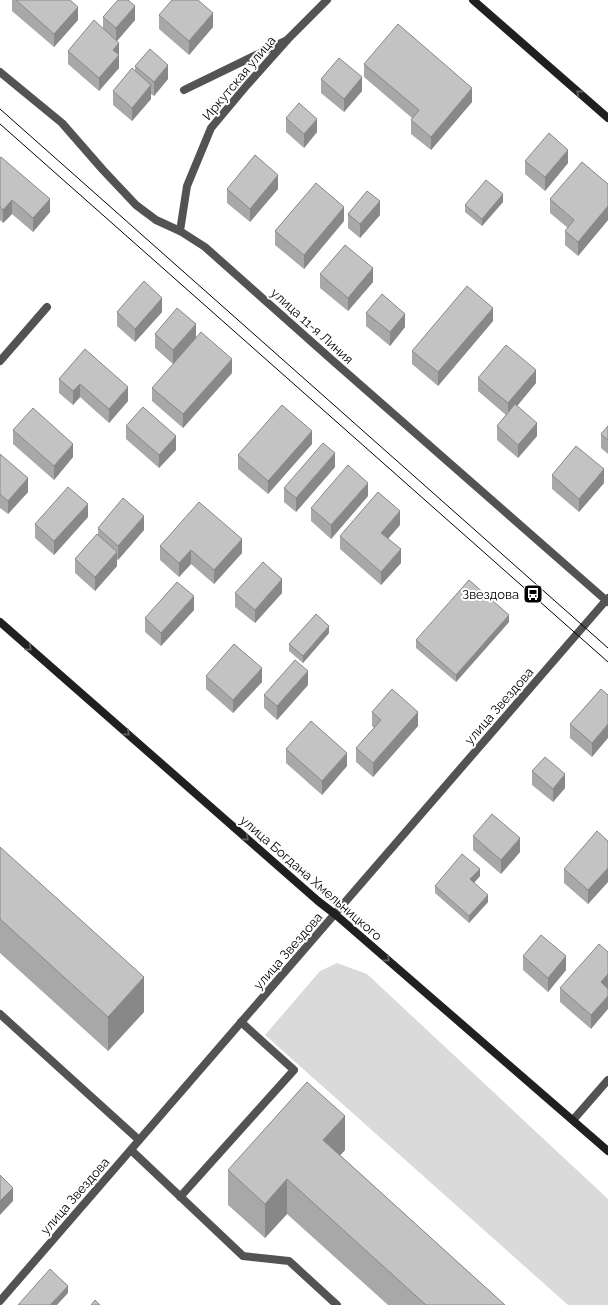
<svg xmlns="http://www.w3.org/2000/svg" width="608" height="1305" font-family="Raleway,sans-serif">
	<style>
		.green { fill: #dadada }
		.lines { fill: none; stroke-linecap: round; stroke-linejoin: round }
		.lane { stroke: #535353; stroke-width: 8 }
		.street { stroke: #535353; stroke-width: 8 }
		.secondary { stroke: #202020; stroke-width: 8 }
		.tram { stroke: #000; stroke-width: 1 }
		.wall { fill: #a8a8a8 }
		.shaded-wall { fill: #888 }
		.building { fill: #c3c3c3; stroke: #888 }
		.oneway { stroke: #636363 }
		.labels { text-anchor: middle; dominant-baseline: central; stroke-width: 4; stroke-linejoin: round; paint-order: stroke }
		.street-label { font-size: 13px; fill: #000; stroke: #fff }
		.poi-label { font-size: 13px; fill: #000; stroke: #fff; text-anchor: end }
	</style>
	<rect width="100%" height="100%" fill="#fff"/>
	<path class="green" d="M337 963 367 974 608 1199V1305H568L265 1035 320 971Z"/>
	<g class="lines">
		<path class="lane" d="M184 90 287 40
			M0 1014 139 1140
			M573 1120 608 1080
			M131 1150 243 1256 289 1261 337 1305
			M180 1197 294 1070 241 1022"/>
		<path class="street" d="M0 72 62 123 103 170 136 205 156 220 180 231 205 247 332 360 608 602
			M180 231 187 186 211 128 247 85 288 39 327 0
			M0 361 47 307
			M0 1301 608 598"/>
		<path class="secondary" d="M473 0 608 118
			M0 622 318 901 336 915 608 1151"/>
		<path class="tram" d="M0 109 608 648
			M0 124 608 662"/>
	</g>
	<path class="wall" d="M12 0H70L78 20 54 47 12 11Z
		M159 15 213 27 189 55 159 29Z
		M103 17 135 20 117 41 119 56V68L99 91 68 64V51L103 29Z
		M364 64 472 102 431 150 411 134V120L412 118 364 77Z
		M135 66 168 79 154 96 151 94V99L132 121 113 105V91L135 71Z
		M321 79 362 91 344 112 321 93Z
		M286 118 317 132 304 148 286 132Z
		M0 158 50 212 33 232 12 214 3 223 0 220Z
		M525 161 568 163 545 191 525 174Z
		M608 184V220L578 256 565 245V231L568 228 550 213V199Z
		M227 189H278L250 222 227 203Z
		M503 202 482 226 465 212V205Z
		M348 214 380 215 360 238 348 228Z
		M344 221 304 269 275 245V231Z
		M320 274 373 282 348 311 320 288Z
		M117 312H162L135 342 117 326Z
		M366 313 405 327 390 346 366 326Z
		M493 321 438 386 412 364V351Z
		M155 334 196 338 173 364 155 348Z
		M85 349 128 401 109 423 80 397 73 405 59 393V379Z
		M232 373 183 428 152 401V388Z
		M478 378 536 383 517 406 537 436 518 458 497 440V426L506 415 478 391Z
		M126 426 176 450 159 468 126 439Z
		M608 426V454L601 448V434Z
		M13 430 73 457 54 480 13 444Z
		M312 444 268 494 238 469V455Z
		M0 454 28 492 8 514 0 508Z
		M335 467 296 512 284 502V488Z
		M552 475 604 483 579 512 552 489Z
		M368 496 331 539 311 521V508Z
		M88 517 54 555 35 538V524Z
		M400 525 388 539 401 563 381 585 340 549V536Z
		M98 528 144 530 118 560 117 559V566L95 591 75 573V559L98 535Z
		M160 546 242 553 214 584 191 564 179 577 160 560Z
		M235 593H282L255 623 235 607Z
		M194 610 161 646 145 632V618Z
		M509 622 456 682 416 648V640Z
		M329 633 303 663 289 651V644Z
		M206 676 262 682 233 713 206 689Z
		M308 685 277 720 264 708V695Z
		M601 689 592 757 570 738V724Z
		M372 712 418 726 373 777 356 762V748L374 728 372 726Z
		M286 749 347 766 322 795 286 763Z
		M532 771 565 788 553 802 532 785Z
		M473 836 520 852 501 874 473 850Z
		M608 841V882L588 904 564 883V869Z
		M0 847 144 1012 108 1051 0 953Z
		M480 876 474 883 488 902 469 923 435 893V886Z
		M608 952V988L591 1029 560 1002V988Z
		M523 956 566 970 548 992 523 970Z
		M345 1150 340 1155 505 1305H388L287 1214 265 1238 228 1205V1170Z"/>
	<path class="shaded-wall" d="M135 6V20L116 42V28Z
		M78 7V20L54 47V34Z
		M213 13V27L189 55V41Z
		M119 43V68L99 91V78L113 50Z
		M168 65V79L154 96V82Z
		M362 77V91L344 112V99Z
		M151 85V99L132 121V108Z
		M472 88V102L431 150V137Z
		M317 119V132L304 148V134Z
		M568 150V163L545 191V177Z
		M278 175V189L250 222V209Z
		M503 194V202L482 226V219Z
		M50 199V212L33 232V218Z
		M12 200V214L3 223V210Z
		M380 201V215L360 238V224Z
		M608 206V220L578 256V242Z
		M344 207V221L304 269V255Z
		M373 268V282L348 311V298Z
		M162 298V312L135 342V329Z
		M493 308V321L438 386V372Z
		M405 314V327L390 346V332Z
		M196 324V338L173 364V350Z
		M232 359V373L183 428V414Z
		M536 370V383L508 417V403Z
		M80 384V397L73 405V391Z
		M128 387V401L109 423V409Z
		M537 423V436L518 458V445Z
		M312 431V444L268 494V481Z
		M176 436V450L159 468V455Z
		M73 444V457L54 480V466Z
		M335 453V467L296 512V498Z
		M604 469V483L579 512V499Z
		M28 478V492L8 514V501Z
		M368 483V496L331 539V525Z
		M88 504V517L54 555V541Z
		M400 511V525L381 546V533Z
		M144 516V530L118 560V546Z
		M242 539V553L214 584V570Z
		M401 549V563L381 585V572Z
		M191 550V564L179 577V563Z
		M117 552V566L95 591V577Z
		M282 579V593L255 623V610Z
		M194 596V610L161 646V633Z
		M509 615V622L456 682V675Z
		M329 626V633L303 663V656Z
		M262 668V682L233 713V700Z
		M308 671V685L277 720V706Z
		M418 712V726L373 777V763Z
		M608 724V738L592 757V743Z
		M347 753V766L322 795V781Z
		M565 774V788L553 802V789Z
		M520 838V852L501 874V860Z
		M608 868V882L588 904V890Z
		M480 869V876L470 887V879Z
		M488 895V902L469 923V916Z
		M566 956V970L548 992V978Z
		M608 974V988L601 996V982Z
		M144 977V1012L108 1051V1017Z
		M608 996V1009L591 1029V1015Z
		M345 1116V1150L323 1174V1140Z
		M287 1179V1214L265 1238V1204Z
		M13 1188V1201L0 1215V1201Z
		M68 1286V1293L57 1305H50Z"/>
	<path class="building" d="M16 0H70L78 7 54 34Z
		M118 0H128L135 6 116 28 103 17Z
		M172 0H198L213 13 189 41 159 15Z
		M94 20 119 43 113 50 119 55 99 78 68 51Z
		M398 24 472 88 431 137 411 120 419 110 364 64Z
		M150 49 168 65 154 82 135 66Z
		M339 58 362 77 344 99 321 79Z
		M132 68 151 85 132 108 113 91Z
		M299 103 317 119 304 134 286 118Z
		M549 133 568 150 545 177 525 161Z
		M255 155 278 175 250 209 227 189Z
		M1 157 50 199 33 218 12 200 3 210 0 207V158Z
		M582 162 608 184V206L578 242 565 231 574 220 550 199Z
		M486 180 503 194 482 219 465 205Z
		M316 183 344 207 304 255 275 231Z
		M367 191 380 201 360 224 348 214Z
		M345 245 373 268 348 298 320 274Z
		M144 281 162 298 135 329 117 312Z
		M467 286 493 308 438 372 412 351Z
		M382 294 405 314 390 332 366 313Z
		M177 308 196 324 173 350 155 334Z
		M201 332 232 359 183 414 152 388Z
		M506 345 536 370 508 403 478 378Z
		M85 349 128 387 109 409 80 384 73 391 59 379Z
		M515 404 537 423 518 445 497 426Z
		M282 405 312 431 268 481 238 455Z
		M143 407 176 436 159 455 126 426Z
		M33 408 73 444 54 466 13 430Z
		M608 426V440L601 434Z
		M323 443 335 453 296 498 284 488Z
		M576 446 604 469 579 499 552 475Z
		M0 454 28 478 8 501 0 494Z
		M348 465 368 483 331 525 311 508Z
		M68 487 88 504 54 541 35 524Z
		M378 492 400 511 381 533 401 549 381 572 340 536Z
		M123 498 144 516 118 546 98 528Z
		M199 502 242 539 214 570 191 550 179 563 160 546Z
		M97 534 117 552 95 577 75 559Z
		M263 562 282 579 255 610 235 593Z
		M469 580 509 615 456 675 416 640Z
		M177 582 194 596 161 633 145 618Z
		M316 614 329 626 303 656 289 644Z
		M234 644 262 668 233 700 206 676Z
		M295 660 308 671 277 706 264 695Z
		M392 689 418 712 373 763 356 748 381 720 372 712Z
		M601 689 608 695V724L592 743 570 724Z
		M311 721 347 753 322 781 286 749Z
		M545 757 565 774 553 789 532 771Z
		M492 814 520 838 501 860 473 836Z
		M597 831 608 841V868L588 890 564 869Z
		M0 847 144 977 108 1017 0 919Z
		M462 854 480 869 470 879 488 895 469 916 435 886Z
		M541 935 566 956 548 978 523 956Z
		M599 944 608 952V974L601 982 608 989V996L591 1015 560 988Z
		M307 1082 345 1116 323 1140 505 1305H426L287 1179 265 1204 228 1170Z
		M0 1175 13 1188 0 1201Z
		M50 1269 68 1286 50 1305H18Z
		M95 1300 100 1305H91Z"/>
	<defs><path id="oneway-chevron" d="M-2-3.5L2.5 0L-2 3.5" fill="none" stroke-width="1.6" stroke-linecap="round" stroke-linejoin="round"/></defs>
	<g class="oneway">
		<use href="#oneway-chevron" transform="translate(579 93) rotate(-139)"/>
		<use href="#oneway-chevron" transform="translate(29 648) rotate(41)"/>
		<use href="#oneway-chevron" transform="translate(127 733) rotate(41)"/>
		<use href="#oneway-chevron" transform="translate(246 838) rotate(41)"/>
		<use href="#oneway-chevron" transform="translate(387 959) rotate(41)"/>
	</g>
	<defs>
		<symbol id="bus-square" viewBox="-11 -11 22 22"><rect x="-9" y="-9" width="18" height="18" rx="4" fill="#000" stroke="#fff"/><path d="M-5-6H5V4H4V6H2V4H-2V6H-4V4H-5ZM-3.5-4V0h7V-4ZM-3.5 1.2v1.5H-2V1.2ZM2 1.2v1.5H3.5V1.2Z" fill="#fff"/></symbol>
	</defs>
	<g fill-rule="evenodd">
		<use href="#bus-square" x="522" y="583" width="22" height="22"/>
	</g>
	<g class="labels">
		<g class="street-label">
			<text transform="translate(239 78) rotate(-50)">Иркутская улица</text>
			<text transform="translate(312 326) rotate(42)">улица 11-я Линия</text>
			<text transform="translate(499 706) rotate(-49)">улица Звездова</text>
			<text transform="translate(311 878) rotate(41)">улица Богдана Хмельницкого</text>
			<text transform="translate(288 951) rotate(-49)">улица Звездова</text>
			<text transform="translate(75 1196) rotate(-49)">улица Звездова</text>
		</g>
		<g class="poi-label">
			<text x="519" y="594">Звездова</text>
		</g>
	</g>
</svg>
